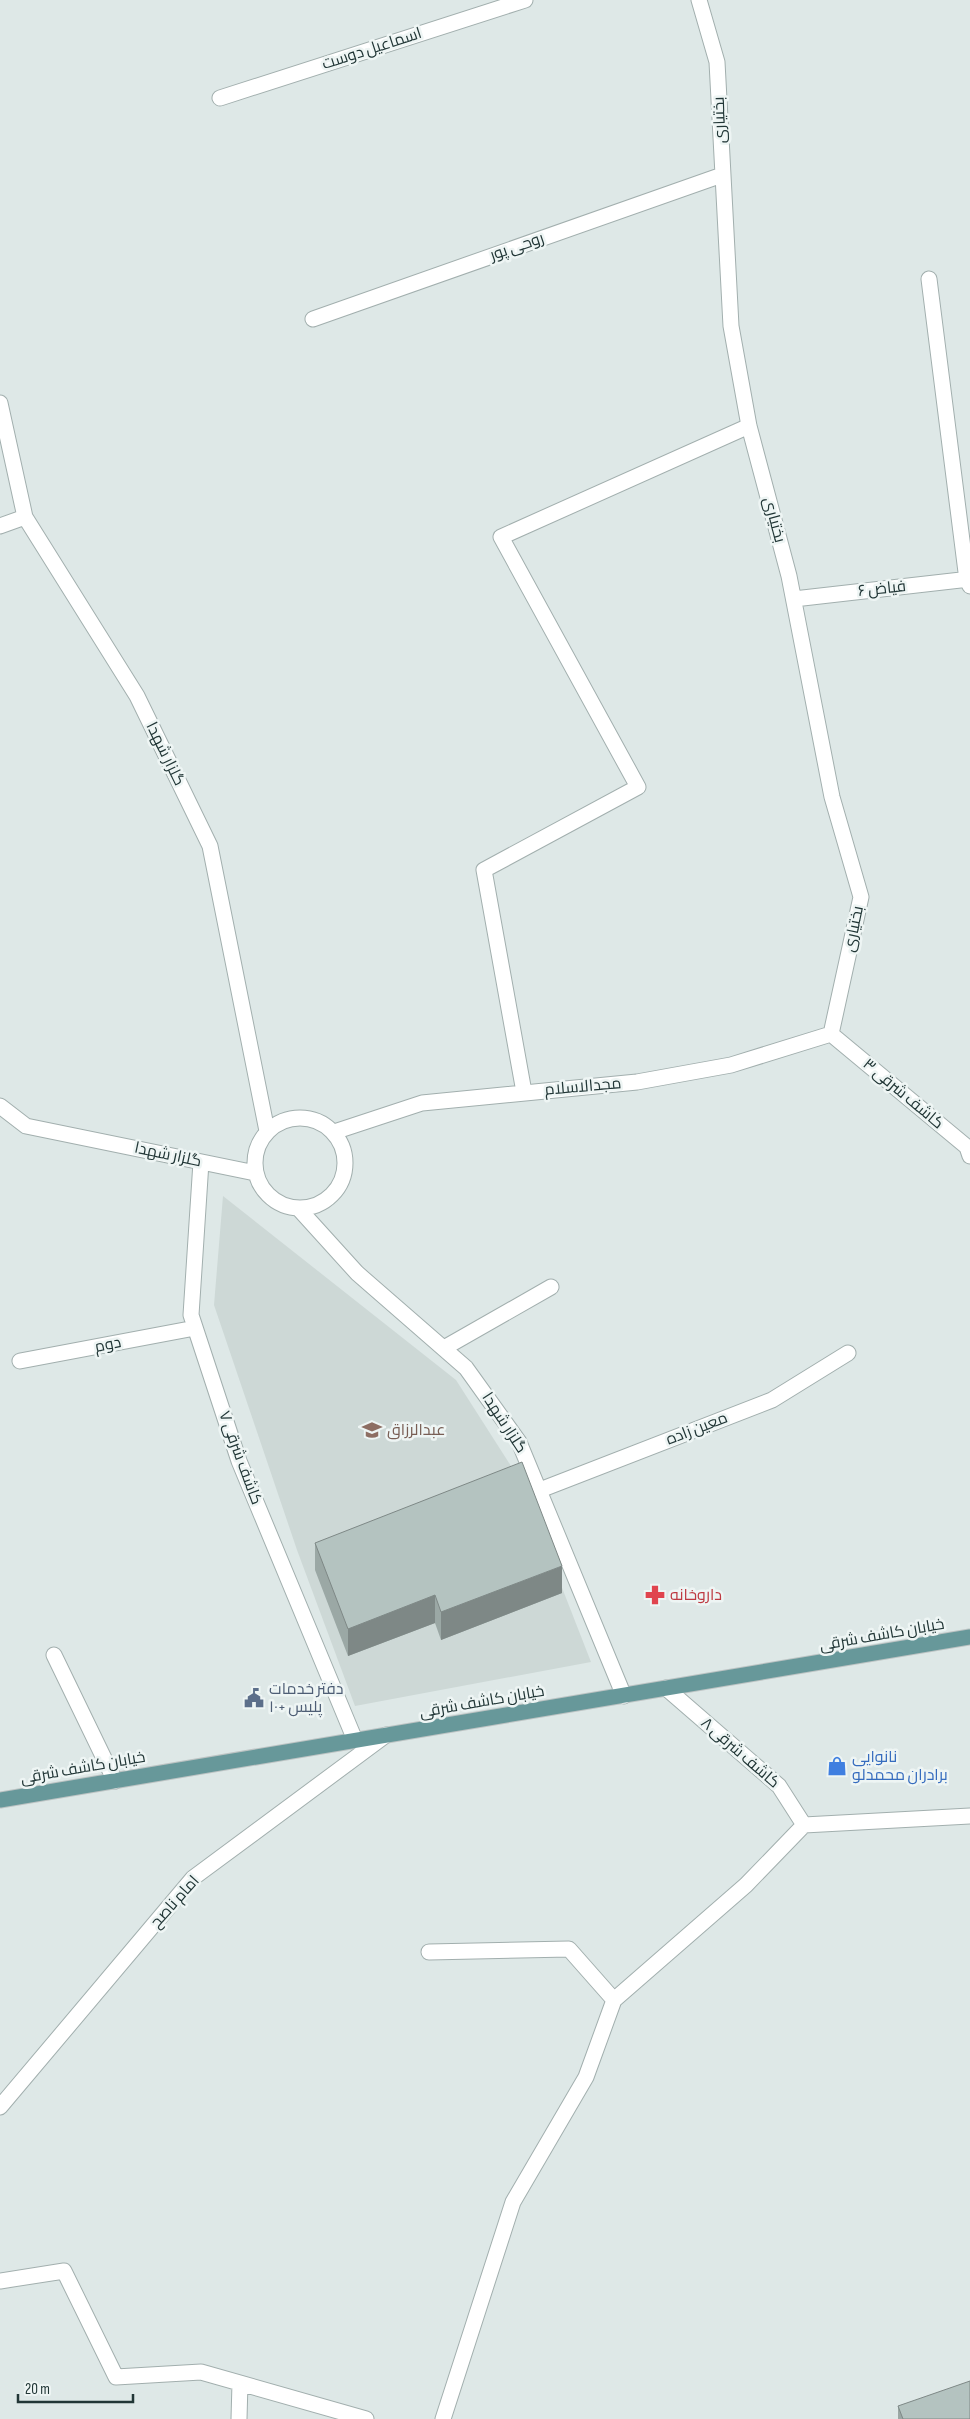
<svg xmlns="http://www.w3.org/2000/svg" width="970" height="2419" font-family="'Sofia Sans Condensed',Cairo,sans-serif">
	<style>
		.built { fill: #cdd8d6 }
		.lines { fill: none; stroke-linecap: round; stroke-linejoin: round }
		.minor-casing { stroke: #a2afae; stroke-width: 17 }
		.major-casing { stroke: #bcc3c3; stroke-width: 17 }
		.minor { stroke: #fff; stroke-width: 15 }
		.major { stroke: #67989a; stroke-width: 15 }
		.wall { fill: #9ba8a5 }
		.shaded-wall { fill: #7e8886 }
		.building { fill: #b4c3c0; stroke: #7e8886 }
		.labels { text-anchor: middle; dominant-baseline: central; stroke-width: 5; stroke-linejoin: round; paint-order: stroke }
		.street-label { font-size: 16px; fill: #213636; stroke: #eef5f4 }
		.education-label { font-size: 16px; fill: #785e54; stroke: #eef5f4; text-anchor: start }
		.health-label { font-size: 16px; fill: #be3a42; stroke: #eef5f4; text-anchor: start }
		.service-label { font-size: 16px; fill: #4e5e75; stroke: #eef5f4; text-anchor: start }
		.shop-label { font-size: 16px; fill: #366cbe; stroke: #eef5f4; text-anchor: start }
	</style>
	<rect width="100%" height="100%" fill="#dee8e7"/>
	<path class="built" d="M223 1196 456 1380 520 1480 591 1662 355 1706 297 1550 214 1305Z"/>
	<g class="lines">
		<defs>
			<path id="minor" d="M699 0 717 62 731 326 749 426 789 576 832 797 861 897 831 1034
				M220 98 525 0
				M929 279 967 580 970 586
				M313 319 722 175
				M0 403 25 517 137 696 210 846 267 1131
				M0 526 25 517
				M794 599 970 579
				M831 1034 967 1147 970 1156
				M524 1092 484 870 638 787 501 537 749 426
				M0 1106 26 1126 255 1173
				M255 1163a45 45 0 1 1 90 0a45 45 0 1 1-90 0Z
				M334 1132 422 1103 637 1082 731 1065 831 1034
				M201 1162 191 1315 239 1461 355 1740
				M299 1209 357 1273 466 1368 519 1442 624 1696
				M444 1348 551 1287
				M20 1361 195 1328
				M540 1490 772 1400 848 1353
				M54 1655 115 1781
				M666 1688 779 1786 804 1825
				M429 1952 569 1949 614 2000
				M0 2107 193 1878 386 1735
				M0 2281 64 2271 116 2377 201 2372 366 2419
				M239 2419 240 2383
				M443 2419 513 2202 586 2077 614 2000 746 1885 804 1825 970 1816"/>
			<path id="major" d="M0 1800 970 1637"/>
		</defs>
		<use href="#minor" class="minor-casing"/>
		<use href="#major" class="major-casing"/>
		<use href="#minor" class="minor"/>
		<use href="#major" class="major"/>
	</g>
	<path class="wall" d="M315 1543 562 1593 441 1640 435 1623 348 1656 315 1570Z
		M898 2406 970 2419H898Z"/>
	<path class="shaded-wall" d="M562 1566V1593L441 1640V1612Z
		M435 1595V1623L348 1656V1629Z"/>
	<path class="building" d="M522 1462 562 1566 441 1612 435 1595 348 1629 315 1543Z
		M970 2381V2419H903L898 2406Z"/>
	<defs>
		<symbol id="school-bare" viewBox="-9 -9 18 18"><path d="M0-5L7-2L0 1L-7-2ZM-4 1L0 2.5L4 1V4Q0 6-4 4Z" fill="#8d6e63" stroke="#eef5f4" stroke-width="2.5" paint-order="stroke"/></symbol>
		<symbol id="pharmacy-bare" viewBox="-9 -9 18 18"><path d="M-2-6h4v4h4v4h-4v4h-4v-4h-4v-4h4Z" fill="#e0444e" stroke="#eef5f4" stroke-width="2.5" paint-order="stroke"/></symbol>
		<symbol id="civic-bare" viewBox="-9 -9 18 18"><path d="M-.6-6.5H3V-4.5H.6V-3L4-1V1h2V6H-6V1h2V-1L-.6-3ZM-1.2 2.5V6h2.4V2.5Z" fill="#5c6f8a" stroke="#eef5f4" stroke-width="2.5" paint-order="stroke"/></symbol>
		<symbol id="shop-bare" viewBox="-9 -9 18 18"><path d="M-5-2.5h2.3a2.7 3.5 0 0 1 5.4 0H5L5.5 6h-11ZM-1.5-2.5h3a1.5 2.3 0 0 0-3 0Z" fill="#3f7fe0" stroke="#eef5f4" stroke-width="2.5" paint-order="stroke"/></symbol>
	</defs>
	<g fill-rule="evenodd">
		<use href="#school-bare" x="358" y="1416" width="28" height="28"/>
		<use href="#pharmacy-bare" x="641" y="1581" width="28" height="28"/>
		<use href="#civic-bare" x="240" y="1684" width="28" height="28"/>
		<use href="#shop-bare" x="823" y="1752" width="28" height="28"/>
	</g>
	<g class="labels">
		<g class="street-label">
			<text transform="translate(372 49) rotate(-18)">اسماعیل دوست</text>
			<text transform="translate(720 120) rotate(-92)">بختیاری</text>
			<text transform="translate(517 247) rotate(-19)">روحی پور</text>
			<text transform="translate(774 520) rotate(75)">بختیاری</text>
			<text transform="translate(882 589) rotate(-6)">فیاض ۶</text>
			<text transform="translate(165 754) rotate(64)">گلزار شهدا</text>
			<text transform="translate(854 929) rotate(-78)">بختیاری</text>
			<text transform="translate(583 1087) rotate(-5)">مجدالاسلام</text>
			<text transform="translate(903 1094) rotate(40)">کاشف شرقی ۳</text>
			<text transform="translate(168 1155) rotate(12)">گلزار شهدا</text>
			<text transform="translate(108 1345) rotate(-11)">دوم</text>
			<text transform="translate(504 1423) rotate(57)">گلزار شهدا</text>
			<text transform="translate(697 1429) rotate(-21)">معین زاده</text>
			<text transform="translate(240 1458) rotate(70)">کاشف شرقی ۷</text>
			<text transform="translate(882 1635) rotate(-10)">خیابان کاشف شرقی</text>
			<text transform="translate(482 1702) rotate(-10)">خیابان کاشف شرقی</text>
			<text transform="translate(740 1753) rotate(41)">کاشف شرقی ۸</text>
			<text transform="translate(83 1768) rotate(-10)">خیابان کاشف شرقی</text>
			<text transform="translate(175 1902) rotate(-48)">امام ناصح</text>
		</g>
		<g class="education-label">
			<text x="387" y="1430">عبدالرزاق</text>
		</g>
		<g class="health-label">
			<text x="670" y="1595">داروخانه</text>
		</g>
		<g class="service-label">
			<text x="269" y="1689">دفتر خدمات<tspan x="269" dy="18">پلیس +۱۰</tspan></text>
		</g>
		<g class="shop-label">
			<text x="852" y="1757">نانوایی<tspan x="852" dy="18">برادران محمدلو</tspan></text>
		</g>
	</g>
	<path d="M18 2394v8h115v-8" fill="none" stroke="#213636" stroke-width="2.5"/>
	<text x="25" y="2394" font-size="15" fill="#213636" stroke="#eef5f4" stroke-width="4" paint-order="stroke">20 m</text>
</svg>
